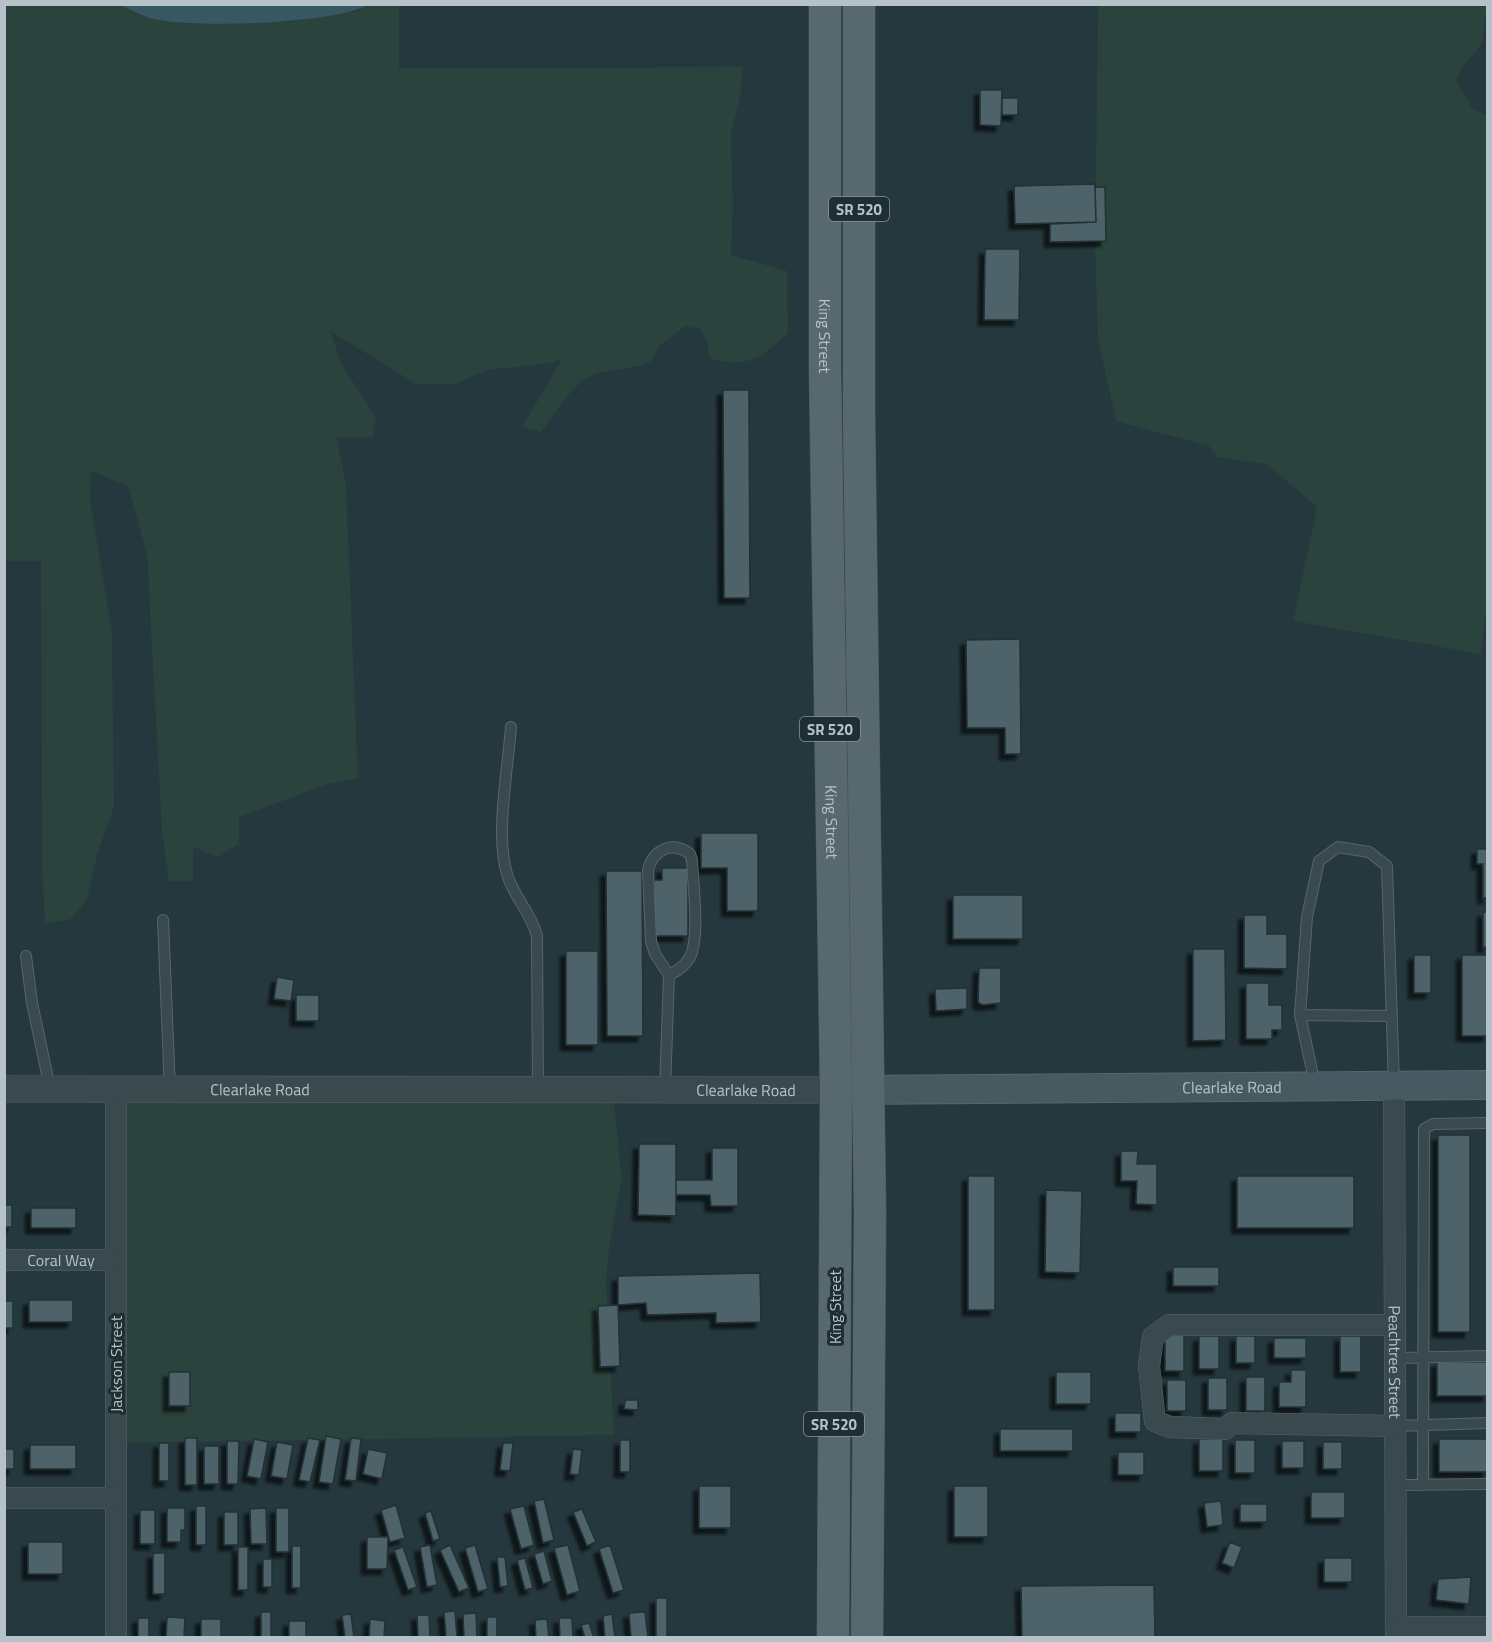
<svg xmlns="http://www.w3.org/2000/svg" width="1492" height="1642" font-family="'Titillium Web',sans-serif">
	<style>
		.green { fill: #2a433c }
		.water { fill: #375863 }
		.building { fill: #4e6369; stroke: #203035; stroke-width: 1.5; filter: url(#shadow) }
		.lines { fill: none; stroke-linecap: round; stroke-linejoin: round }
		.service-casing { stroke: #57666c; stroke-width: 12 }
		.minor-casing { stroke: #57666c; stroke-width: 22 }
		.tertiary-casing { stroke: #57666c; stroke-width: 27 }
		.secondary-casing { stroke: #57666c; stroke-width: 30 }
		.primary-casing { stroke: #45555a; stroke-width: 33 }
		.service { stroke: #39494e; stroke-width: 10 }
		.minor { stroke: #39494e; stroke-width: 21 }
		.tertiary { stroke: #39494e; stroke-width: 26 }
		.secondary { stroke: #475961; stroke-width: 28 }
		.primary { stroke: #57686e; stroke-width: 32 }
		.labels { text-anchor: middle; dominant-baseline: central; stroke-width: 6; stroke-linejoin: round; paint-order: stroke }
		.shield { fill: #1e2e33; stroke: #88969c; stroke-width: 1.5 }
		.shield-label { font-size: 15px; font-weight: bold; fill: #b5c3c9 }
		.street-label { font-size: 16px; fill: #b5c3c9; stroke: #1e2e33 }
	</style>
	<defs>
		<filter id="shadow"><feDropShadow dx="-5.5" dy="5.5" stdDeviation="1.5" flood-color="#0009"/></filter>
	</defs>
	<rect width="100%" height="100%" fill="#25383e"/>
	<path class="green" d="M4 5H120L150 18 182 22H289L357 11 368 5H399V68L743 67 740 98 731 132 733 210 731 255 787 271 788 333C762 357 747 370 709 358L708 344 700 329 685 326 658 347 653 360C631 372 606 368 590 376 570 387 555 414 541 432L522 427 563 358 551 363 487 370 455 384H416L330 331 342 365 376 417 373 437 337 438 346 485 358 778 331 783 239 817V844L218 857 193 847V881H169L162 833 147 554 128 486 91 471 90 499 112 632 114 807 97 855 87 899 71 919 45 924 42 869 41 561H4Z
		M1098 5H1487L1482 44 1464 65 1456 80 1472 108 1488 117V596L1481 654 1293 621 1317 507 1266 464 1217 457 1209 446 1116 421 1098 339 1095 246Z
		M126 1098 614 1103 622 1178 609 1248 606 1283 614 1435 126 1443Z"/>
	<path class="water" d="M120 5H368C335 24 188 29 150 18 140 15 130 9 120 5Z"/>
	<path class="building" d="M980 90H1002L1001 126 980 125Z
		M1002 98H1018V115H1002Z
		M1095 184 1096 222 1015 224 1014 186Z
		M1095 187H1105L1106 241 1050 242V224L1096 222Z
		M985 249H1020L1019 320H984Z
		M723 390H749L750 598H724Z
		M1020 639 1021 754H1005V728H967L966 640Z
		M701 833H758V911H727V868H701Z
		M1477 849H1488V898H1483V864H1477Z
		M662 868H688V936H654V880H662Z
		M606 871H642L643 1036H607Z
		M953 895H1023V939H953Z
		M1483 912H1488V947H1483Z
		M1244 915H1267V934H1287V969L1244 968Z
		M1193 949H1225L1226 1040 1193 1041Z
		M566 951H598V1045H566Z
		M1414 955H1431V993H1414Z
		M1462 955H1488V1036H1462Z
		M979 968H1001V1003L982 1005 978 1002Z
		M277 977 294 980 291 1001 274 999Z
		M1246 983H1269V1005H1282V1030H1272V1039H1246Z
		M967 988V1009L936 1011 935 989Z
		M296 995H319V1021H296Z
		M1438 1135H1470V1332H1438Z
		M639 1144H676V1216L638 1215Z
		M712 1148H738V1206H711L710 1195H676V1180H712Z
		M1121 1151H1138L1137 1164H1157V1205L1136 1204 1137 1181H1121Z
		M968 1176H995V1310H968Z
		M1237 1176H1354V1228H1237Z
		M1046 1190 1082 1191 1080 1273 1045 1272Z
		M4 1205H12V1227H4Z
		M31 1208H76V1228H31Z
		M1173 1267H1219V1286H1173Z
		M760 1273 761 1322 716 1323V1313L647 1315 646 1303 618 1305V1276Z
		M29 1300H73V1322H29Z
		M4 1301H13V1328H4Z
		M618 1305 620 1366 600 1367 598 1306Z
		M1165 1335H1184V1371H1165Z
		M1199 1336H1219V1369H1199Z
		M1236 1336H1255V1363H1236Z
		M1340 1336H1361V1372H1340Z
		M1274 1338H1306V1358H1274Z
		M1437 1362H1488V1396H1437Z
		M1291 1370H1306V1407H1279V1382H1291Z
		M169 1372H190V1406H169Z
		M1056 1372H1091V1404H1056Z
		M1246 1377H1265V1411H1246Z
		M1208 1378H1227V1410H1208Z
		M1167 1380H1186V1411H1167Z
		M625 1400H638V1410L624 1409Z
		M1115 1413H1141V1432H1115Z
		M1000 1429H1073V1451H1000Z
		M326 1436 341 1439 333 1484 319 1482Z
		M185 1438H197V1485H185Z
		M308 1438 320 1440 310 1482 299 1480Z
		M351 1438 361 1439 356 1481 345 1480Z
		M254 1439 268 1442 261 1479 247 1476Z
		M1199 1439H1223V1471H1199Z
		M1439 1439H1488V1472H1439Z
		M620 1440H630V1472H620Z
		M1235 1440H1255V1473H1235Z
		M227 1441H239L238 1484H227Z
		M1282 1441H1304V1468H1282Z
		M277 1442 293 1445 287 1479 271 1476Z
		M1323 1442H1342V1469H1323Z
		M159 1443H169V1481H159Z
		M503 1443H513L510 1471 500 1470Z
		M30 1445H76V1469H30Z
		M204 1446H219V1484H204Z
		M4 1449H14V1469H4Z
		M368 1449 387 1453 382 1479 363 1474Z
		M573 1449 582 1450 579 1475 570 1474Z
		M1118 1452H1144V1475H1118Z
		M699 1486H731V1528H699Z
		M954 1486H988V1537H954Z
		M1311 1492H1345V1518H1311Z
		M544 1499 554 1540 543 1543 534 1501Z
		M1221 1501 1223 1525 1207 1527 1204 1503Z
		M1240 1504H1267V1522H1240Z
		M396 1505 405 1538 390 1542 381 1510Z
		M196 1506H206V1545H196Z
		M524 1506 534 1545 521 1549 510 1509Z
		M167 1508H185V1530H181V1542H167Z
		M266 1508 267 1544H251L250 1509Z
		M276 1508H289V1552H276Z
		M582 1509 596 1542 587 1546 573 1512Z
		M140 1510H155V1544H140Z
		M431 1511 440 1539 433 1541 425 1513Z
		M224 1512H238V1545H224Z
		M367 1537H388L387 1569H367Z
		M28 1542H63V1574H28Z
		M1230 1542 1242 1547 1234 1568 1222 1563Z
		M430 1545 437 1585 427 1587 420 1547Z
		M450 1545 469 1588 459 1592 440 1550Z
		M475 1545 488 1589 478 1592 465 1548Z
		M568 1545 580 1591 567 1595 554 1548Z
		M610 1545 624 1590 613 1593 599 1549Z
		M292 1546H301V1588H292Z
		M238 1547H248V1590H238Z
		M403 1547 417 1587 408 1590 394 1550Z
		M544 1551 552 1581 543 1584 534 1554Z
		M153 1553H165V1594H153Z
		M497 1557H505L508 1586 500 1587Z
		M525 1558 533 1588 525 1590 517 1560Z
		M1324 1558H1352V1582H1324Z
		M263 1559H272V1587H263Z
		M1471 1577 1469 1604 1436 1600 1438 1579Z
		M1154 1585 1155 1638H1022L1021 1586Z
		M656 1598H667V1638H656Z
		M455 1611 457 1638H446L444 1612Z
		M261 1612H271V1638H261Z
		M645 1612 648 1638H631L629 1613Z
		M476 1613 477 1638H464L463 1614Z
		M351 1614 354 1638H345L342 1615Z
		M612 1614 615 1638H605L603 1616Z
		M417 1615H429L430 1638H418Z
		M167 1617 185 1618 184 1638H166Z
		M487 1617H497V1638H487Z
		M138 1618H149V1638H138Z
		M559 1618H572L573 1638H560Z
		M201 1619H221V1638H201Z
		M370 1619 385 1621 384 1638H369Z
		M547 1619 549 1638H536L535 1620Z
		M289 1621H306V1638H289Z
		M589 1623 594 1638H585L581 1625Z"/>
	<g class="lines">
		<defs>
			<path id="service" d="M511 727C508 768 495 836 507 874 513 896 531 912 537 936L538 1090
				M163 920 170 1090
				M26 956 32 1003 50 1088
				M1300 1015 1392 1016
				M1315 1084 1300 1015 1307 917 1319 861 1338 847 1369 852 1387 866 1394 1086
				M665 1090 669 975 655 954 651 941 648 870C653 850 672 840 690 854L692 860C693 883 700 937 690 957 685 966 678 971 669 975
				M1395 1358 1488 1356
				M1396 1426 1488 1423
				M1396 1485 1488 1484
				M1423 1485 1424 1129 1433 1124 1488 1123"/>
			<g id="minor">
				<path id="s1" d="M1394 1086 1396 1638"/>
				<path d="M116 1090V1638"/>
				<path id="s2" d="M4 1260H116"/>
				<path d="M1395 1325H1169L1153 1337 1149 1366 1155 1421 1170 1427 1225 1429 1232 1423 1396 1426"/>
				<path d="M4 1498H116"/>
				<path d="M1396 1627H1488"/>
			</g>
			<g id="tertiary">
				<path id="s3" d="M4 1089 836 1090"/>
			</g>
			<g id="secondary">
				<path id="s4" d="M845 1090 1488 1085"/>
			</g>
			<g id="primary">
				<path id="s5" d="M825 4V368L836 1090 833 1638"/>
				<path d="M859 4V414L870 1214 867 1638"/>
			</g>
		</defs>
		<use href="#service" class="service-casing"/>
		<use href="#minor" class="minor-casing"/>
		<use href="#tertiary" class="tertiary-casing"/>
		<use href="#secondary" class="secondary-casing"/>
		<use href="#primary" class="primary-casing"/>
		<use href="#service" class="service"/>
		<use href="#minor" class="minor"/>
		<use href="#tertiary" class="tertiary"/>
		<use href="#secondary" class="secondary"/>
		<use href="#primary" class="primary"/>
	</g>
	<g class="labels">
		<g class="shield">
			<rect x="829" y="197" width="60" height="24" rx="4.5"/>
			<rect x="800" y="717" width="60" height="24" rx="4.5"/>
			<rect x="804" y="1412" width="60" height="24" rx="4.5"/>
		</g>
		<g class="shield-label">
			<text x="859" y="209">SR 520</text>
			<text x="830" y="729">SR 520</text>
			<text x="834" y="1424">SR 520</text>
		</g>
		<g class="street-label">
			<text stroke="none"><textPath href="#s5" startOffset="332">King Street</textPath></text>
			<text stroke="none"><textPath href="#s5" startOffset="818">King Street</textPath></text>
			<text stroke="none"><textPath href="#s4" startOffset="387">Clearlake Road</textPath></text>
			<text stroke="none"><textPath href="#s3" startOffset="256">Clearlake Road</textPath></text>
			<text stroke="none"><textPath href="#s3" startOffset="742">Clearlake Road</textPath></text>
			<text stroke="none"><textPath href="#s2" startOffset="57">Coral Way</textPath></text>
			<text transform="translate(835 1307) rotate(-90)">King Street</text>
			<text stroke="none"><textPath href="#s1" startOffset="276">Peachtree Street</textPath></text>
			<text transform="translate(116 1364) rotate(-90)">Jackson Street</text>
		</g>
	</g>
	<rect width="1492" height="1642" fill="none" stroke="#b5c3c9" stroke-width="12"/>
</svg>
